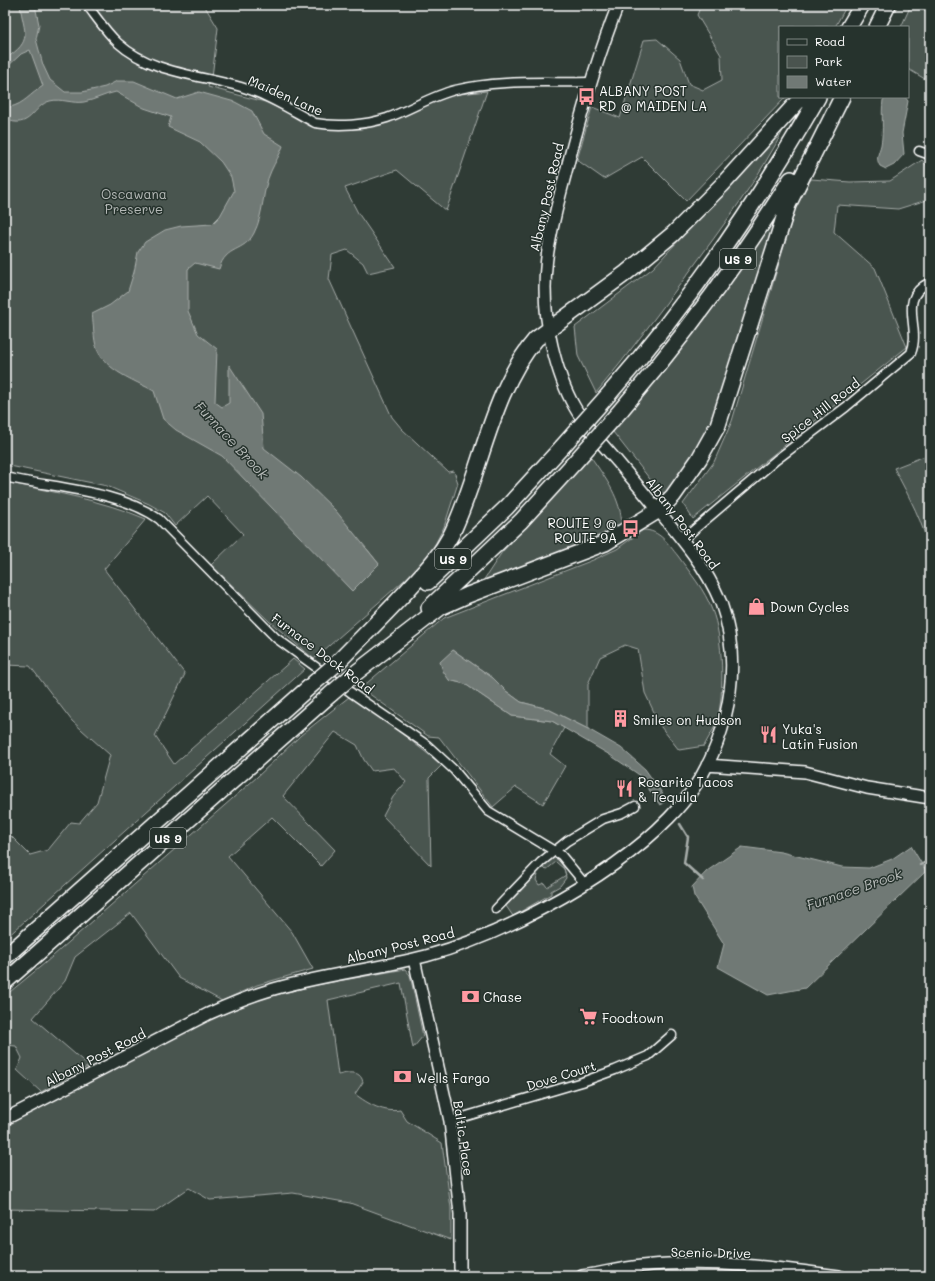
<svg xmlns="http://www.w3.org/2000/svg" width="935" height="1281" font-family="Mali,sans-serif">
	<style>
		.green { fill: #4a544f; stroke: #a4aaa7; fill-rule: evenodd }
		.water { fill: #707975; stroke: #a9afac }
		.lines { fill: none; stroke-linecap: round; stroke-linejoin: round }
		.stream { stroke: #a9afac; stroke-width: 2.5 }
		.street-casing { stroke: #fff; stroke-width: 11 }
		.secondary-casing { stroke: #fff; stroke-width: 14 }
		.highway-casing { stroke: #fff; stroke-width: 18 }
		.street { stroke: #26332d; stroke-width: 8 }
		.secondary { stroke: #26332d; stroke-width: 11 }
		.highway { stroke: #26332d; stroke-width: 15 }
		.highway-bridge-casing { stroke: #fff; stroke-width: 18; stroke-linecap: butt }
		.highway-bridge { stroke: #26332d; stroke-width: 15 }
		.labels { text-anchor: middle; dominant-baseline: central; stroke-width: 3; stroke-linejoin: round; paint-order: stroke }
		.shield { fill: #26332d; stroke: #bec2c0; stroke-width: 1 }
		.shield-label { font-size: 12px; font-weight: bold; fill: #fff }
		.poi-label { font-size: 13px; fill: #fff; stroke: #26332d; text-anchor: start }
		.street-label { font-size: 13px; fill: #fff; stroke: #26332d }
		.park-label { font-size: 13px; fill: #b7bbb9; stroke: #26332d }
		.water-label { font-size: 14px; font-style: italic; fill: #b8bcba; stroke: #26332d }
	</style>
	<rect width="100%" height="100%" fill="#2f3b35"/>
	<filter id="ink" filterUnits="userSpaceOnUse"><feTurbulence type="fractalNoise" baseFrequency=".025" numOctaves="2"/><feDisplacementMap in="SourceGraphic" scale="8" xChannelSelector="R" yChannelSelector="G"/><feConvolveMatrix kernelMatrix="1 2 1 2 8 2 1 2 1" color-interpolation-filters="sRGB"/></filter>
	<g filter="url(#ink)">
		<path class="green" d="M5 5H204L218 28 212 77 208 87 265 102 310 124 323 128 350 127 451 95 487 91 446 211 397 170 345 188 358 213 395 267 368 273 363 263 347 250 332 255 329 279 392 417 402 429 448 472 454 471 458 483 444 527 431 552 417 569 314 659 270 622 211 565 243 534 207 496 175 526 165 513 149 504 107 486 5 465ZM367 549 379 564 352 591Z
			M701 5H847L835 27H780V97H786L686 201 642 157 604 179 577 160 592 107 620 118 644 40 657 39 680 59 689 84 703 90 722 80 721 55 697 15Z
			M911 5H930V82L908 69V27H901Z
			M786 125C759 179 722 227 687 275 657 315 628 355 596 393L578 356 575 327 653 268Z
			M922 160 930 170V199L898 209 837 205 834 232 875 268 907 347 693 519 683 504 714 462 732 421 796 206 811 179 850 182 890 181Z
			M777 217 707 437 670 490 663 493 660 492 613 432 670 364 705 319Z
			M930 454V554C924 523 909 497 894 468Z
			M591 457C606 479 621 498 622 526L589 541 483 581 502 552Z
			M5 482C53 492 102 500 146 519L104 569 185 674 155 736 174 764 293 659 305 669 5 939V830L30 855 48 850 71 822 79 823 97 802 110 755 72 721 30 666 5 665Z
			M643 530C660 530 668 544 678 556 690 573 705 590 712 610 723 637 725 693 717 721 714 730 708 738 704 746L679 750 661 727 645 693 638 649 625 645 600 657 588 684V729L548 709 521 702 506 691 493 678 453 650 449 680 465 684 512 716 552 721 564 728 550 754 565 766 543 804 516 787 493 807 439 737 428 736 361 688 444 618 593 560 617 549Z
			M349 697 387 722 442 765 429 778 431 866 383 816 393 797 406 782 394 768 372 771 364 760 357 745 335 732 283 796 335 850 321 866 272 817 228 856 292 932 313 969 257 985 222 1001 179 978 131 913 75 957 65 981 33 1018 89 1066 41 1092 17 1070 22 1058 16 1046 5 1045V996L45 963 257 777 301 735Z
			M552 857C562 860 565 869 566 878L560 886 551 891V894L513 916 506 906 536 874 538 875 536 880 539 885 544 883 547 887 566 875 564 869 556 862 546 870 544 868 543 865Z
			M405 969 410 975 423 1036 413 1048 401 983 328 1000 338 1075C347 1073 360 1069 363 1082L355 1094C368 1104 384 1113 400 1110L407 1121 442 1143 451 1208V1240L350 1203 293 1193 210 1200 189 1188 154 1212 5 1209V1126L209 1020 263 998 316 985Z"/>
		<path class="water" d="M20 5H35L39 25 36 39 43 65 50 80 65 92H82L105 87 117 81H134L177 99 199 92 235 102 252 111 264 134 283 146C280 155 275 162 271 171 262 190 264 214 254 233 244 253 226 245 219 269L195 263 188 269V311L198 334 217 349 215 402 222 407 229 403V365L261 414 264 448 301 477 336 511 379 564 352 591 222 456 176 430 163 419 154 391C134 380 106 371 97 349 93 338 94 325 92 314L110 305 128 291 134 272 138 252 145 242 165 230 181 226 212 224 220 216 234 191 231 177 221 162 200 142 168 127 171 117 144 108 116 92C105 94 95 100 84 102 73 104 61 98 50 101 33 105 31 131 5 119V103L10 107C24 104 30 94 43 86L30 50 21 54 5 69V59C34 40 24 34 20 5Z
			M887 97H905L908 101 902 133 904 154 894 165 886 169 880 166C875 158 879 153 881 145 884 129 881 115 883 100Z
			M453 650 493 678 506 691 521 702 548 709 588 729 621 748 645 769 667 800 660 805 638 774 610 755 552 721 512 716 465 684 449 680 443 671 440 662Z
			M911 846 926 871 805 988 768 995 718 967 724 944 694 896 692 887 707 871 742 847 781 852 842 867 869 868 892 859Z"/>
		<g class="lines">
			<path class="stream" d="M680 824 688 837 684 863 703 880
				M920 865 930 860"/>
			<defs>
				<path id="street" d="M87 5C97 18 106 32 118 43 151 73 200 75 241 87 268 95 291 110 315 123 338 127 365 125 387 118 410 110 431 96 455 90 499 79 547 83 591 82
					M919 151 930 155
					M5 477C53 488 118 490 159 519L276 638 353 694 427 745 454 770 488 811 561 855 585 884
					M682 540 776 460 846 407 911 353C922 326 896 299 930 282
					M496 909 541 862 567 841 603 819 622 813 635 806
					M450 1121 582 1082 615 1070 648 1056 672 1035"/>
				<path id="secondary" d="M707 765 805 772 867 788 930 798
					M414 959 450 1121 460 1214V1268L462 1276
					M5 1119 208 1014C228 1005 247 997 267 991 319 975 373 970 426 956 466 945 506 928 543 908 588 884 633 855 669 818 723 764 747 676 721 603 714 586 704 569 693 554 669 522 643 492 617 461 602 444 585 426 574 406 563 387 557 367 552 346 535 276 552 227 569 160 583 107 598 55 618 5
					M582 1276C602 1273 622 1268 642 1266 708 1259 774 1267 839 1276"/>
				<path id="highway" d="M849 27 862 5
					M877 27 888 5
					M609 394C689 303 758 202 818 97
					M621 410C684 337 740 260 791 179
					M428 582 507 507 562 447
					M429 608 521 521 574 463
					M336 664C362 637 389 611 414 583 428 568 441 554 451 535 481 474 491 391 536 339L626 273 673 234 722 185 802 97
					M353 675 441 607 468 595 605 543 659 510 673 496 699 459 718 425 788 205 842 97
					M5 957 315 682
					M5 982 331 694"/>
			</defs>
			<use href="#street" class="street-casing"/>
			<use href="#secondary" class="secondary-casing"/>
			<use href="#highway" class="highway-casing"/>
			<use href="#street" class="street"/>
			<use href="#secondary" class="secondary"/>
			<use href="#highway" class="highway"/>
			<defs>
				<path id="highway-bridge" d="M562 447 609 394
					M574 463 621 410
					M315 682 336 664
					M331 694 353 675"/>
			</defs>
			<use href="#highway-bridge" class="highway-bridge-casing"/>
			<use href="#highway-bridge" class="highway-bridge"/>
		</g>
	</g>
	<defs>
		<symbol id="bus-bare" viewBox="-9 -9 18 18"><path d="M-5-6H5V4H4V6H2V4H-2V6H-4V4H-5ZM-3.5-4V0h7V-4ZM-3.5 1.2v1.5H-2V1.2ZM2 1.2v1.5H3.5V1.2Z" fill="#ff9aa2" stroke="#26332d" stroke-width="2.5" paint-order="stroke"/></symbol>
		<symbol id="shop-bare" viewBox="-9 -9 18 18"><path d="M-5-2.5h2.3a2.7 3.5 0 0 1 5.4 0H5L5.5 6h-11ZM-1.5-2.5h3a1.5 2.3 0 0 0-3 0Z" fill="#ff9aa2" stroke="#26332d" stroke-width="2.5" paint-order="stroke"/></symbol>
		<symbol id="building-bare" viewBox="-9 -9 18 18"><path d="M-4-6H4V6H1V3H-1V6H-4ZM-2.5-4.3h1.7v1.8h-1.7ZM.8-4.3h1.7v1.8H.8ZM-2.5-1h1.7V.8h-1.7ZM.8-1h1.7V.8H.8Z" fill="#ff9aa2" stroke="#26332d" stroke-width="2.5" paint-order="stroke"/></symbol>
		<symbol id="restaurant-bare" viewBox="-9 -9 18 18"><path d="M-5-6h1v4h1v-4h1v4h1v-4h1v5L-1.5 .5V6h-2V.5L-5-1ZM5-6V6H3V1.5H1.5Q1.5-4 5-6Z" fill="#ff9aa2" stroke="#26332d" stroke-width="2.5" paint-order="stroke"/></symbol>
		<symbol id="bank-bare" viewBox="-9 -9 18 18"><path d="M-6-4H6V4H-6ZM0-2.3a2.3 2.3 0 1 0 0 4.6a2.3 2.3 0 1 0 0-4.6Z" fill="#ff9aa2" stroke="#26332d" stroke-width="2.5" paint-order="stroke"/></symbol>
		<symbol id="supermarket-bare" viewBox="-9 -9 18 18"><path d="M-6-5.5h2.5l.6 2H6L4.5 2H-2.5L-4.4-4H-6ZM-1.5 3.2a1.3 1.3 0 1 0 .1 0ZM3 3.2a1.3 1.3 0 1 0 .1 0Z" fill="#ff9aa2" stroke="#26332d" stroke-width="2.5" paint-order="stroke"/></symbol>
	</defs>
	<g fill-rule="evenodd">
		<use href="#bus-bare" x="574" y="84" width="25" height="25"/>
		<use href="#bus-bare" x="618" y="516" width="25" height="25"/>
		<use href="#shop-bare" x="744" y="594" width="25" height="25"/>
		<use href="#building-bare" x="608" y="706" width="25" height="25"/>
		<use href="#restaurant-bare" x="756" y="722" width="25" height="25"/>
		<use href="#restaurant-bare" x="612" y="776" width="25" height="25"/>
		<use href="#bank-bare" x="458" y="984" width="25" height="25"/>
		<use href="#supermarket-bare" x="576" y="1004" width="25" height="25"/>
		<use href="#bank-bare" x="390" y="1064" width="25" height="25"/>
	</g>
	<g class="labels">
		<g class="shield">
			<rect x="720" y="249" width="36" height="20" rx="3"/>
			<rect x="435" y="549" width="36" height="20" rx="3"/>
			<rect x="150" y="828" width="36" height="20" rx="3"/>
		</g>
		<g class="shield-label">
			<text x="738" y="259">US 9</text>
			<text x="453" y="559">US 9</text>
			<text x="168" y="838">US 9</text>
		</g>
		<g class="poi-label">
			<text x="599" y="90">ALBANY POST<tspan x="599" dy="15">RD @ MAIDEN LA</tspan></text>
			<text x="617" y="522" text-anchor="end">ROUTE 9 @<tspan x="617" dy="15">ROUTE 9A</tspan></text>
			<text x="770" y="606">Down Cycles</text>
			<text x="633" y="719">Smiles on Hudson</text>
			<text x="782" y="728">Yuka's<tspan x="782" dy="15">Latin Fusion</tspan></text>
			<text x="638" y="781">Rosarito Tacos<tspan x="638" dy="15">&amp; Tequila</tspan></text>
			<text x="483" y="996">Chase</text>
			<text x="602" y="1017">Foodtown</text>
			<text x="416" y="1077">Wells Fargo</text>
		</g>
		<g class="street-label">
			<text transform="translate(286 95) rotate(24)">Maiden Lane</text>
			<text transform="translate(546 197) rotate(-77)">Albany Post Road</text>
			<text transform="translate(820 410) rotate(-38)">Spice Hill Road</text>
			<text transform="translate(683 523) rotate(53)">Albany Post Road</text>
			<text transform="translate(323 653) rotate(37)">Furnace Dock Road</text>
			<text transform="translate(400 945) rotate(-14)">Albany Post Road</text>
			<text transform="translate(95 1057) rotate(-27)">Albany Post Road</text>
			<text transform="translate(561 1075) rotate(-17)">Dove Court</text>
			<text transform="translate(464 1138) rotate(82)">Baltic Place</text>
			<text transform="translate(711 1252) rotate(1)">Scenic Drive</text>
		</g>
		<g class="park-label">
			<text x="134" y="193">Oscawana<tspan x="134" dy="15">Preserve</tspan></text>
		</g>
		<g class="water-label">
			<text transform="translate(232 440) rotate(47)">Furnace Brook</text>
			<text transform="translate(854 889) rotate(-19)">Furnace Brook</text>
		</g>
	</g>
	<rect width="935" height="1281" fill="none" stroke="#26332d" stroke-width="20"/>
	<rect x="10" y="10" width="915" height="1261" fill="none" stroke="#fff" stroke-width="1.5" filter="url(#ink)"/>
	<rect x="779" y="26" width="130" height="72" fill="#26332d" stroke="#7d8581"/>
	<rect x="787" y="39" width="20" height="6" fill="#26332d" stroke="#7d8581"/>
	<text x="815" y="46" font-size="12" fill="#ffffff">Road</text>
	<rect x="787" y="56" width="20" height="12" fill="#4a544f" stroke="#7d8581"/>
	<text x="815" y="66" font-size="12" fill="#ffffff">Park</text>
	<rect x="787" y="76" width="20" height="12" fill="#707975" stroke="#7d8581"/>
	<text x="815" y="86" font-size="12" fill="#ffffff">Water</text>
</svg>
